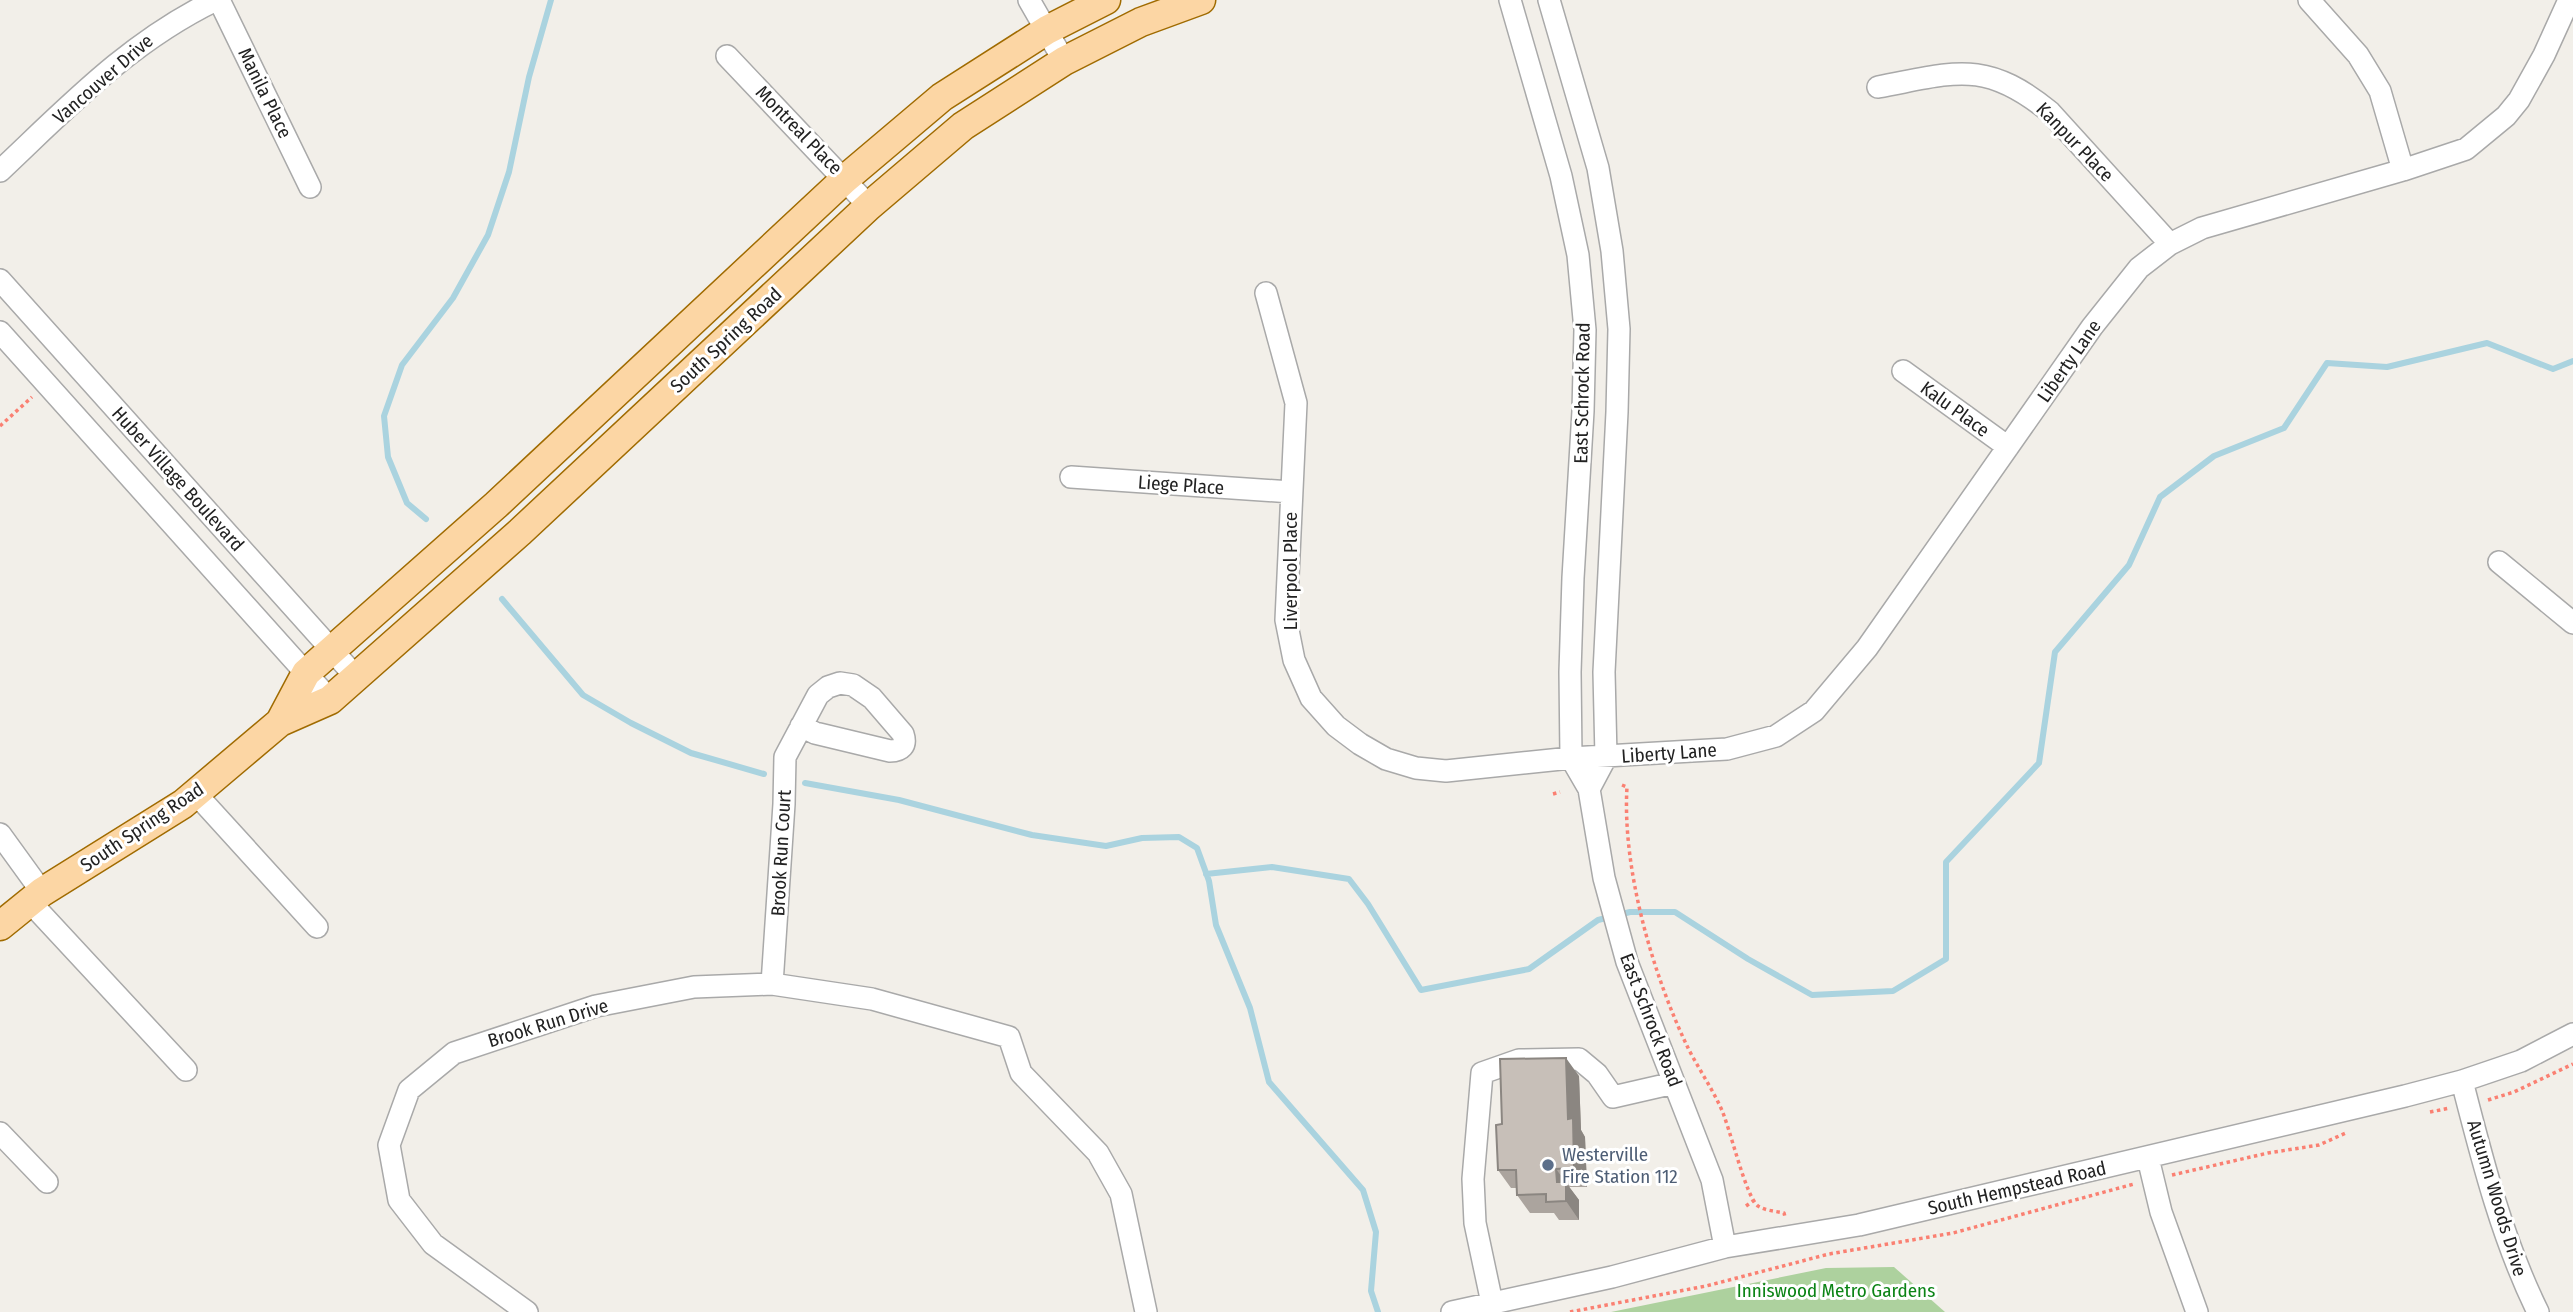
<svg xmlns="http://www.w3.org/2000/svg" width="2573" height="1312" font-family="'Fira Sans Condensed',sans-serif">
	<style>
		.forest { fill: #add19e }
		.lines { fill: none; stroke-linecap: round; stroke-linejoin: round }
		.stream { stroke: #aad3df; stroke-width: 6 }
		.minor-casing { stroke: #a9a9a9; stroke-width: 24 }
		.major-casing { stroke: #a06b00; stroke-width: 31 }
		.path { stroke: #fa8072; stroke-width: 3.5; stroke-dasharray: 3.5 3.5; stroke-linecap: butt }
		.minor { stroke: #fff; stroke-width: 21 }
		.major { stroke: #fcd6a4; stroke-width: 28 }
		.wall { fill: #aba49e }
		.shaded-wall { fill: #8b8681 }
		.building { fill: #c7bfb8; stroke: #8b8681; stroke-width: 2 }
		.service-dot { fill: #5c6f8a; stroke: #fff; stroke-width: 2.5 }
		.labels { text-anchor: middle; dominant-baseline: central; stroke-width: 6; stroke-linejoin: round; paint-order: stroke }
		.street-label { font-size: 19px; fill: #222; stroke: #fff }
		.service-label { font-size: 19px; fill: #4e5e75; stroke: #fff; text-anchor: start }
		.park-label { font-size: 19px; fill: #0c8416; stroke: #fff }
	</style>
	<rect width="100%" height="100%" fill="#f2efe9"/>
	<path class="forest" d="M1894 1267 1945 1312H1611L1826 1268Z"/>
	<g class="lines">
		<path class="stream" d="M426 519 407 503 388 457 384 416 402 365 453 298 488 235 509 172 529 77 551 0
			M502 599 583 695 631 723 691 753 764 774
			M805 783 899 800 1032 835 1106 846 1142 838 1179 837 1197 848 1209 881 1216 925 1250 1008 1269 1082 1363 1190 1376 1232 1371 1291 1378 1312
			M1206 874 1272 867 1349 879 1368 904 1421 990 1529 969 1598 920 1630 912H1675L1748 959 1812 995 1893 991 1946 959V862L2039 763 2055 652 2129 565 2160 497 2214 456 2284 428 2327 363 2387 367 2487 343 2553 369 2573 361"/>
		<defs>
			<path id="minor" d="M219 0 310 187
				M1029 0 1064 61
				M1510 0 1561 176 1578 255 1585 330 1583 411 1573 578 1570 672 1571 758 1589 789 1604 878 1627 962 1712 1180 1725 1247
				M1549 0 1598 168 1612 251 1619 329 1617 412 1604 672 1606 757 1589 789
				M2309 0 2358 55 2380 91 2403 170
				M727 56 869 206
				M1878 87C1954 73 1984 58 2050 112L2170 244
				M0 171C69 106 129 42 216 0
				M0 280 356 677
				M1266 293 1296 403 1286 620 1294 660 1311 698 1336 726 1360 744 1386 759 1416 768 1446 771 1571 758 1727 749 1776 736 1814 711 1867 648 2092 327 2139 268 2170 244 2202 228 2403 170 2466 149 2506 116 2519 100 2544 55 2569 0
				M0 332 330 700
				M1903 371 2008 447
				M1071 477 1291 492
				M2499 562 2573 623
				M196 794 317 927
				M0 834 42 892
				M30 902 186 1070
				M772 984 784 804 785 757 818 695 828 687 840 683 853 685 872 698 903 734C907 746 901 751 890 751L815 733 801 726
				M2462 1081C2482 1159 2502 1239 2538 1312
				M0 1133 47 1182
				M2148 1158 2161 1212 2197 1312
				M1492 1303 1475 1223 1473 1179 1482 1073 1519 1060 1579 1059 1597 1074 1613 1097 1674 1083
				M527 1312 433 1244 399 1200 389 1145 409 1090 454 1053 596 1006 694 987 772 984 872 999 1009 1037 1021 1073 1098 1153 1121 1194 1146 1312
				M1452 1312 1612 1277 1725 1247 1859 1225 2405 1096 2462 1081 2521 1061 2573 1034"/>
			<path id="major" d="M280 722 306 673 496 505 845 179 942 97 1047 30 1106 0
				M0 926 42 892 183 804 280 722 330 700 520 532 869 206 963 126 1064 61 1141 22 1201 0"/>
		</defs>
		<use href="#minor" class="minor-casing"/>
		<use href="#major" class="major-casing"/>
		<path class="path" d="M0 426 32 397
			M1622 785 1627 787C1622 869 1653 976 1689 1050 1699 1069 1711 1087 1720 1106 1730 1126 1745 1196 1758 1206 1766 1211 1775 1211 1784 1213L1785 1217
			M1553 794 1560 792
			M2488 1100 2514 1092 2573 1064
			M2430 1112 2450 1108
			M2172 1175 2268 1153 2319 1145 2348 1132
			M1746 1206 1753 1201
			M1570 1312 1706 1286 1829 1254 1953 1233 2134 1184"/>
		<use href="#minor" class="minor"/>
		<use href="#major" class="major"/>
	</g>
	<path class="wall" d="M1579 1076 1581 1130 1585 1137 1587 1187H1569L1579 1200V1220H1559L1554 1213H1530L1517 1195V1188H1511L1498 1170Z"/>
	<path class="shaded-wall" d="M1566 1058 1579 1076 1581 1130 1585 1137 1587 1187 1574 1168 1568 1119Z
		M1556 1169 1579 1200V1220L1566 1201 1557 1182Z"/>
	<path class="building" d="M1566 1058 1568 1119 1573 1118 1574 1168 1556 1169 1557 1182H1566V1201L1546 1202V1194L1517 1195 1516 1170H1498L1496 1125 1502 1124 1500 1059Z"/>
	<circle class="service-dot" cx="1548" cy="1165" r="7"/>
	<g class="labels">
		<g class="street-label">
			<text transform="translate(103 79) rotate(-41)">Vancouver Drive</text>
			<text transform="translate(265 93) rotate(64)">Manila Place</text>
			<text transform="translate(799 130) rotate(46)">Montreal Place</text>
			<text transform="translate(2075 142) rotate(46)">Kanpur Place</text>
			<text transform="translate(726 340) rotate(-43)">South Spring Road</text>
			<text transform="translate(2069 361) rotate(-55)">Liberty Lane</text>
			<text transform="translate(1582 393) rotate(-89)">East Schrock Road</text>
			<text transform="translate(1955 409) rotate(36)">Kalu Place</text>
			<text transform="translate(178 479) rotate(48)">Huber Village Boulevard</text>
			<text transform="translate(1181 485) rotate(4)">Liege Place</text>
			<text transform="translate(1290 571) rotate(-90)">Liverpool Place</text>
			<text transform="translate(1669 753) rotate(-4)">Liberty Lane</text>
			<text transform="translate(142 827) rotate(-34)">South Spring Road</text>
			<text transform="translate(781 853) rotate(-87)">Brook Run Court</text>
			<text transform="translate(1651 1020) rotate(69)">East Schrock Road</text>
			<text transform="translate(548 1023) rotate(-17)">Brook Run Drive</text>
			<text transform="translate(2017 1188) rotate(-13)">South Hempstead Road</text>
			<text transform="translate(2497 1198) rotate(73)">Autumn Woods Drive</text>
		</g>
		<g class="service-label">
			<text x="1562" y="1154">Westerville<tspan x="1562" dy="22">Fire Station 112</tspan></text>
		</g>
		<g class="park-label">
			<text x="1836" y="1290">Inniswood Metro Gardens</text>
		</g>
	</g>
</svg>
